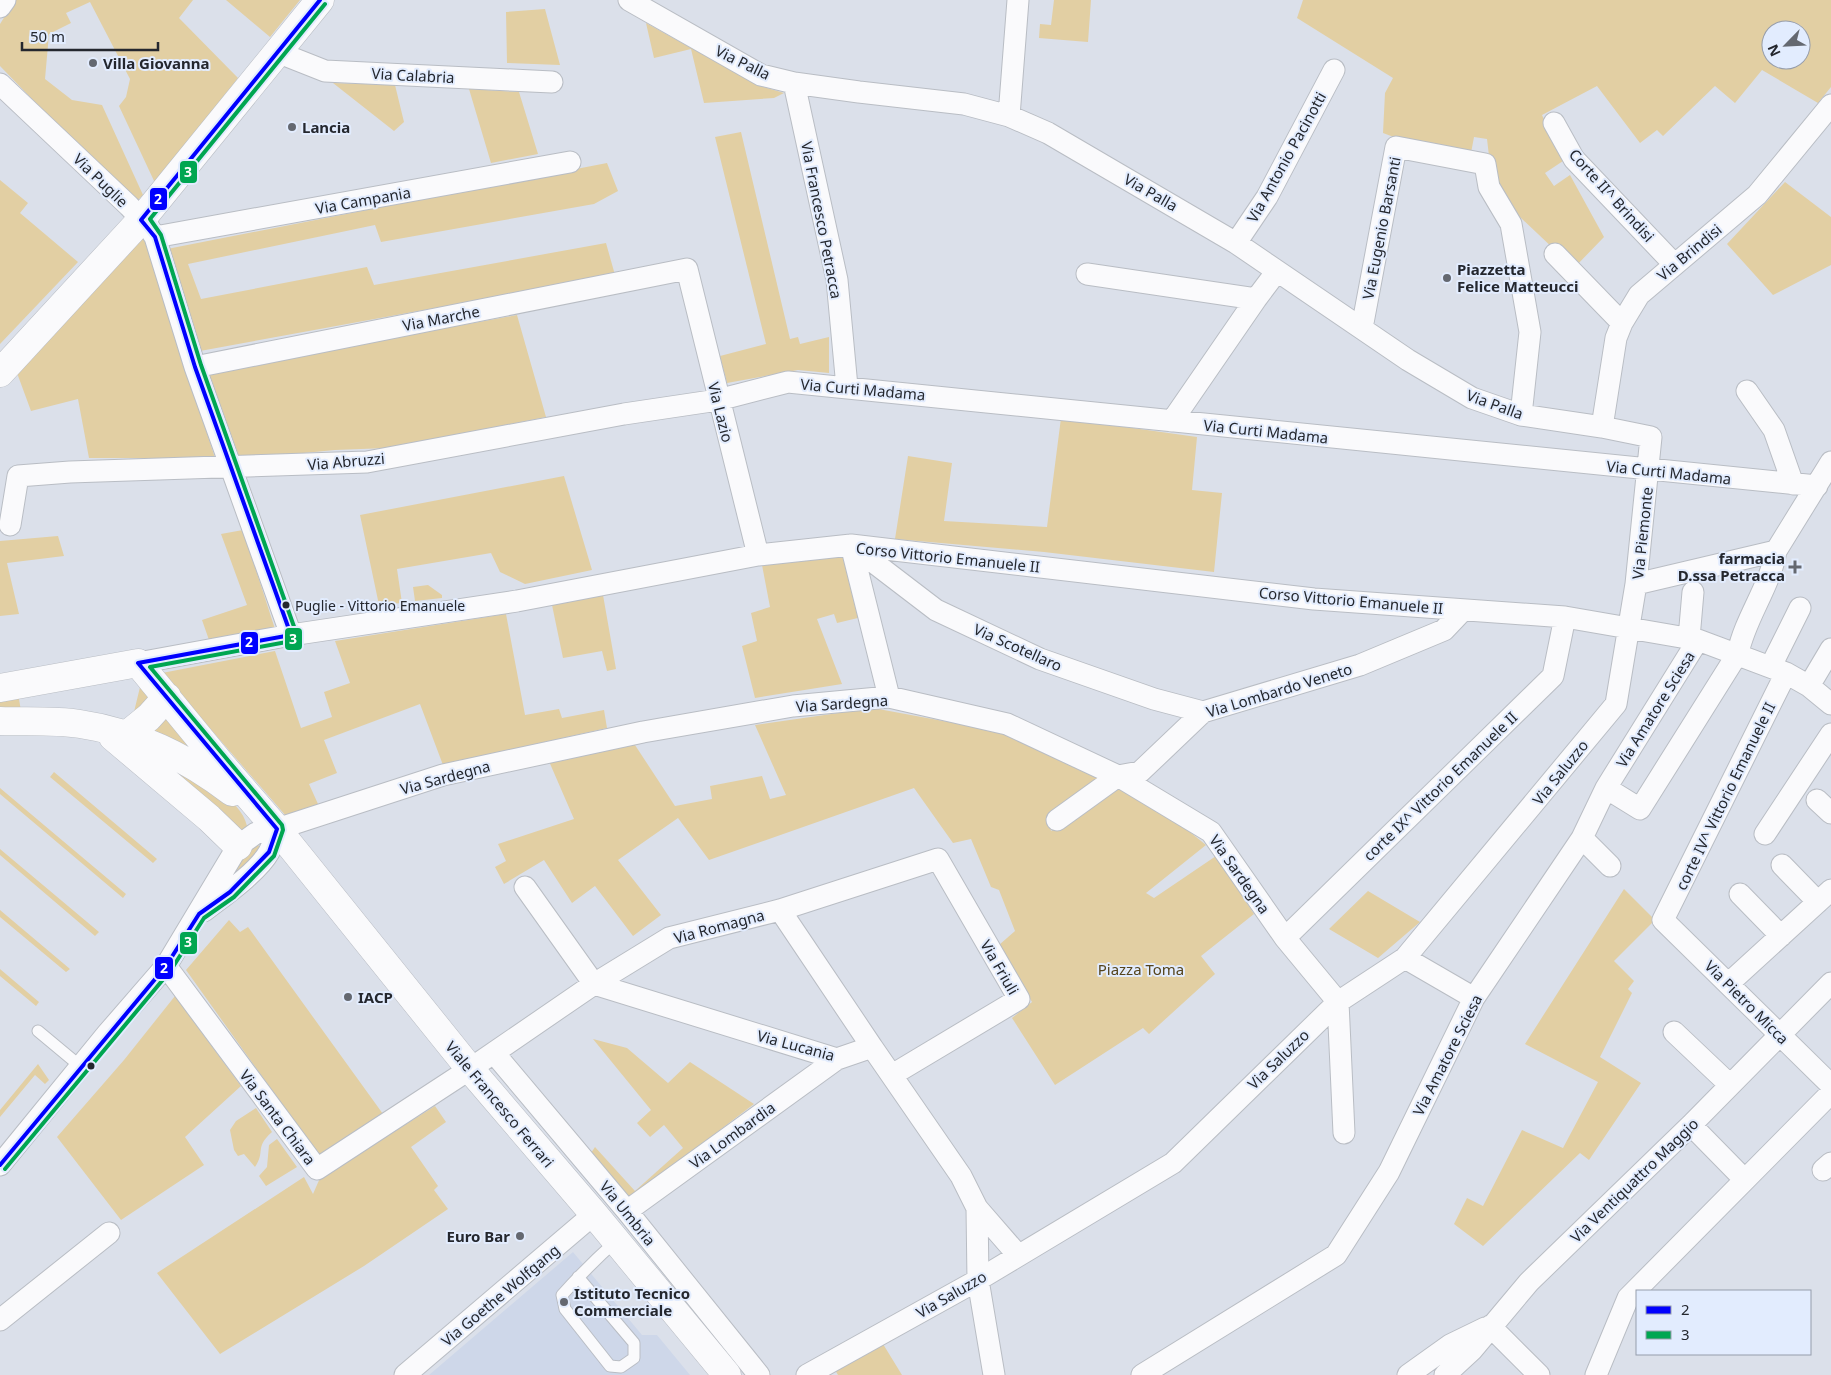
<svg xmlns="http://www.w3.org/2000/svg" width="1831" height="1375" font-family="'Noto Sans',sans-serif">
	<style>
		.built { fill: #ced7e9 }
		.green { fill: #e2cfa3; fill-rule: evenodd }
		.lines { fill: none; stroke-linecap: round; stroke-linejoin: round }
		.lane-casing { stroke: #b9bdc4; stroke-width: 13 }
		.street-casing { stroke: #b9bdc4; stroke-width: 23 }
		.secondary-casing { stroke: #b9bdc4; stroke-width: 29 }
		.lane { stroke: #fafafc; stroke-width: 11 }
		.street { stroke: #fafafc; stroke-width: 21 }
		.secondary { stroke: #fafafc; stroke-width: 28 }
		.bus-1-casing { stroke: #e2ecfe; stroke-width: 8 }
		.bus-2-casing { stroke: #e2ecfe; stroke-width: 8 }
		.bus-1 { stroke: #00f; stroke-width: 4 }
		.bus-2 { stroke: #00a651; stroke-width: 4 }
		.poi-dot { fill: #646870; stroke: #e2ecfe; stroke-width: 2 }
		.bus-dot { fill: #24272e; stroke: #e2ecfe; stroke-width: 2 }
		.labels { text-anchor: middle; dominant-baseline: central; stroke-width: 4; stroke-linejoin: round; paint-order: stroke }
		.bus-label { font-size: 14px; fill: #24272e; stroke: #e2ecfe; text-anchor: start }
		.street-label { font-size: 15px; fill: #24272e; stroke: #e2ecfe }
		.poi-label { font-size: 15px; font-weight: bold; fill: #24272e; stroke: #e2ecfe; text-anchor: start }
		.park-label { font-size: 15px; fill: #55441c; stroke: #e2ecfe }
		.line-badge { stroke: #e2ecfe; stroke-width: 2 }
		.badge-label { font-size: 14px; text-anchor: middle; font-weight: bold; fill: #fff }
	</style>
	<rect width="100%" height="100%" fill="#dbe0ea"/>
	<path class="built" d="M573 1252 642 1335H657L690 1375H429Z"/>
	<path class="green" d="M15 0H193L179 18 238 78 155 183 119 106 126 97 130 79 90 2 66 13 71 23 49 34 45 79 72 100 102 105 143 195 134 204 0 66V24Z
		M226 0H300L270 37Z
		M1054 0H1091L1088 42 1039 38 1040 24 1051 25Z
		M1303 0H1831V87L1818 103 1762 70 1735 103 1715 86 1663 136 1657 130 1640 143 1597 86 1542 115 1563 161 1545 173 1554 186 1570 175 1604 237 1574 268 1502 200 1489 156 1487 139 1474 137 1471 153 1407 142 1383 133 1385 93 1393 78 1297 18ZM1771 30H1801V60H1771Z
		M545 9 560 65 507 63 506 12Z
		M646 23 760 86 784 93 774 98 704 103 691 49 654 58Z
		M333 83 395 85 404 122 394 131Z
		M469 89 519 92 538 154 491 163Z
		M741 132 790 339 798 337 800 344 829 337V373L798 370 727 383 720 356 766 344 715 137Z
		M607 163 618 191 594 204 381 242 375 225 188 264 201 299 367 267 374 285 606 243 615 275 200 351 167 249Z
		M0 180 28 203 20 213 78 262 0 344Z
		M1785 182 1831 217V265L1773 295 1727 244Z
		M143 236 215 458H89L78 399 31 411 17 373Z
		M517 315 546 417 387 448 335 450 240 459 208 372Z
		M1061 418 1197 437 1192 490 1222 493 1214 572 1044 552 895 539 908 456 952 463 944 521 1047 527Z
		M564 476 592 570 525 584 500 572 491 553 397 569 402 603 379 605 360 515Z
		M243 530 275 629 209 640 202 620 247 605 221 534Z
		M58 536 64 556 7 563 19 614 0 616V541Z
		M843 553 862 617 837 623 834 614 817 619 842 684 755 698 742 646 757 641 751 613 770 607 762 565Z
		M428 585 442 595V598L415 601 413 587Z
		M603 595 616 669 607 671 602 651 563 658 552 605Z
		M506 614 525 715 559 709 562 718 604 710 607 728 443 765 420 704 324 740 337 773 309 784 318 804 286 816 162 673 275 651 301 728 332 717 324 692 350 683 335 641Z
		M141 683 155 700 133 716Z
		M18 693 21 711H0V696Z
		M873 708 1008 733 1103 779 1047 815 1051 831 1119 788 1170 816 1206 845 1146 893 1154 898 1216 856 1254 914 1201 956 1215 974 1149 1034 1143 1028 1055 1085 1012 1018 1032 1002 999 945 1015 931 999 890 991 887 971 839 953 843 914 788 709 860 678 818 618 860 661 915 633 936 595 886 572 903 544 860 504 884 495 867 506 861 498 844 574 819 548 759 633 742 675 806 712 799 710 786 762 776 770 799 786 795 755 725Z
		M163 713 205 754 158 740 150 726Z
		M172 765C195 778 241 797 247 826L243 830 237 828 176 779Z
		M54 772 157 859 153 863 50 777Z
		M0 788 126 894 123 898 0 794Z
		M257 845 260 846 259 851 217 893 249 851Z
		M0 849 99 932 95 936 0 855Z
		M1624 889 1655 920 1614 961 1634 981 1628 989 1632 993 1600 1057 1641 1083 1589 1160 1580 1153 1483 1246 1454 1224 1467 1198 1483 1206 1522 1130 1563 1148 1598 1082 1525 1044Z
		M1368 891 1420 922 1378 958 1329 929Z
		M0 910 70 969 66 972 0 917Z
		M229 920 240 932 248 927 383 1114 319 1156 186 970Z
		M0 969 39 1002 36 1006 0 976Z
		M175 996 241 1086 185 1137 204 1165 121 1220 57 1137 124 1060Z
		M593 1039 627 1048 668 1083 690 1062 754 1104 628 1200 591 1153 595 1147 635 1191 683 1148 664 1125 650 1137 637 1123 651 1110Z
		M38 1064 49 1080 45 1084 35 1075 0 1117V1110Z
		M435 1106 446 1122 411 1147 438 1186 434 1190 448 1209 364 1266 220 1354 157 1273 304 1177 313 1194 320 1178Z
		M256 1108 272 1132C254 1148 266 1151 255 1167L244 1154 238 1156 234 1150 230 1130 236 1121Z
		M277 1139 297 1167 266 1186 259 1176 267 1167 269 1145Z
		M883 1344 902 1375H838L835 1370Z"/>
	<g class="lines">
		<defs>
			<path id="lane" d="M38 1031 80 1066
				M578 1277 634 1343V1358L621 1367 610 1366 565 1309 562 1295C579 1276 597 1258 616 1241"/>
			<path id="street" d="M629 0 761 75 794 83 859 92 964 104 1009 116 1048 133 1236 243 1408 360 1472 398 1521 415 1602 427 1651 437 1636 584 1616 704 1405 958 1338 1002 1173 1163 978 1280 807 1375
				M0 7 5 0
				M277 52 325 71 552 82
				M794 83 837 280 847 387
				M0 84 129 206 148 226 155 237 195 367 291 635
				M1009 116 1018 0
				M1554 123 1574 159 1674 264
				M155 237 570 162
				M1236 243 1267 197 1334 70
				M1555 254 1622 323
				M1087 274 1256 299
				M1362 328 1396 147 1485 164 1489 187 1511 224 1530 332 1521 415
				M195 367 687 269 758 555
				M1747 391 1774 430 1793 484
				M1172 421 1256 299 1277 271
				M1602 427 1616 338 1622 323 1639 295 1757 195 1831 105
				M10 525 18 476 70 472 367 462 624 414 718 400 788 382 1817 486
				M851 545 936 610 1040 659 1154 699 1203 712
				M851 545 889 697
				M1636 584 1776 551 1831 462
				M1689 638 1693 592
				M138 663 291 635 517 601 758 555 851 545 1314 599 1565 617 1698 640 1786 673 1809 686 1831 704
				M1771 666 1800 608
				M1786 673 1663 920 1831 1085
				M1809 686 1831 649
				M1606 788 1640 809 1738 653C1745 618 1770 587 1776 551
				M1817 800 1831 813
				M1057 820 1118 776 1140 772 1203 712 1360 665 1444 630 1463 610
				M1765 834 1831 734
				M1582 838 1610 866
				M1782 865 1818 902
				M525 887 594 984 837 1059 872 1047 961 1176 977 1208 1017 1254
				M1740 894 1781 936
				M780 910 872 1047
				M204 911C222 897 258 872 269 852 273 845 275 837 277 829
				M1285 938 1553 676 1565 617
				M1405 958 1474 998
				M166 966 317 1169 470 1069 594 984 669 938 780 910 938 859 1019 999 892 1075
				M1728 984 1831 890
				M1338 1002 1344 1133
				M1674 1032 1730 1085
				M494 1053 627 1211 759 1375
				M1691 1125 1744 1179
				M0 1165 107 1034 166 966 238 846 256 833 277 829 443 775 643 732 793 706 889 697 1007 724 1118 776 1211 832 1285 938 1338 1002
				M1823 1170 1831 1163
				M977 1208 978 1280 994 1375
				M627 1211 837 1059
				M0 1320 109 1233
				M1490 1326 1539 1375
				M405 1375 594 1214
				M1142 1375 1336 1255 1389 1172 1474 998 1582 838 1606 788 1698 640
				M1408 1375 1450 1345 1485 1328
				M1445 1375 1472 1350 1529 1282 1691 1125 1831 983
				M1596 1375 1628 1298 1831 1093"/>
			<path id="secondary" d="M0 373 141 220 320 0
				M0 688 138 663 220 763 277 829 470 1069 594 1214 727 1375
				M0 721C26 722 54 720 80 724 135 732 188 758 232 792
				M128 734 149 717 167 697
				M113 737 209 818 238 846"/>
		</defs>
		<use href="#lane" class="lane-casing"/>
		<use href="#street" class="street-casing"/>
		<use href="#secondary" class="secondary-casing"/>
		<use href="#lane" class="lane"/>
		<use href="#street" class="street"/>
		<use href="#secondary" class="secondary"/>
		<defs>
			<path id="bus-1" d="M0 1165 166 966 199 914 230 892 269 852 277 829 138 663 291 635 195 367 155 237 141 220 320 0"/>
			<path id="bus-2" d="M5 1169 171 970 204 918 234 897 274 856 283 830 282 825 150 667 292 641 297 635 201 365 161 235 150 219 325 4"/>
		</defs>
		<use href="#bus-1" class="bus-1-casing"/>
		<use href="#bus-2" class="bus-2-casing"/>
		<use href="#bus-1" class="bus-1"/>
		<use href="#bus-2" class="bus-2"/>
	</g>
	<g class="poi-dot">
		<circle cx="93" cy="63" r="5"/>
		<circle cx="292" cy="127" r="5"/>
		<circle cx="1447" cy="278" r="5"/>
		<path d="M1792.5 559.5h5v5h5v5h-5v5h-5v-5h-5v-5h5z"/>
		<circle cx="348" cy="997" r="5"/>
		<circle cx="520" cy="1236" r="5"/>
		<circle cx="564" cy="1302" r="5"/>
	</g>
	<g class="bus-dot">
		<circle cx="286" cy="605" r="4.5"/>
		<circle cx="91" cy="1066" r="4.5"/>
	</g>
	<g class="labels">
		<g class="bus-label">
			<text x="295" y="605">Puglie - Vittorio Emanuele</text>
		</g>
		<g class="street-label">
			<text transform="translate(743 62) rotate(26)">Via Palla</text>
			<text transform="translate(413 75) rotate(3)">Via Calabria</text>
			<text transform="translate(1286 157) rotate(-61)">Via Antonio Pacinotti</text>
			<text transform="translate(101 180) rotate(44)">Via Puglie</text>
			<text transform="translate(1151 192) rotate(30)">Via Palla</text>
			<text transform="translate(1612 195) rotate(48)">Corte II^ Brindisi</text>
			<text transform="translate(363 200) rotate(-10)">Via Campania</text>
			<text transform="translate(822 220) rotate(79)">Via Francesco Petracca</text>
			<text transform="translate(1381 228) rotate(-79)">Via Eugenio Barsanti</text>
			<text transform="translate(1689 252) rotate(-40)">Via Brindisi</text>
			<text transform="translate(441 318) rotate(-11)">Via Marche</text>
			<text transform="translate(863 389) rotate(5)">Via Curti Madama</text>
			<text transform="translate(1495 404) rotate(20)">Via Palla</text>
			<text transform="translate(721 412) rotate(76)">Via Lazio</text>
			<text transform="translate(1266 431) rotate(6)">Via Curti Madama</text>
			<text transform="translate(346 461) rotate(-5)">Via Abruzzi</text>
			<text transform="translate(1669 472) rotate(6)">Via Curti Madama</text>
			<text transform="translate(1642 533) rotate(-84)">Via Piemonte</text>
			<text transform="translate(948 557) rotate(6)">Corso Vittorio Emanuele II</text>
			<text transform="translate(1351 600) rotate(5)">Corso Vittorio Emanuele II</text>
			<text transform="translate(1018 647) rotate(24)">Via Scotellaro</text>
			<text transform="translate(1279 690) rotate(-17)">Via Lombardo Veneto</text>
			<text transform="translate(842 703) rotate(-4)">Via Sardegna</text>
			<text transform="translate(1655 709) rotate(-58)">Via Amatore Sciesa</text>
			<text transform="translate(1560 772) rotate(-51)">Via Saluzzo</text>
			<text transform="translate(445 777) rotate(-15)">Via Sardegna</text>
			<text transform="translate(1440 786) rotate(-44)">corte IX^ Vittorio Emanuele II</text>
			<text transform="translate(1725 796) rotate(-64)">corte IV^ Vittorio Emanuele II</text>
			<text transform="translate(1240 874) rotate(55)">Via Sardegna</text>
			<text transform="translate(719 926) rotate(-15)">Via Romagna</text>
			<text transform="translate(1000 967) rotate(60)">Via Friuli</text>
			<text transform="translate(1747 1002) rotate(45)">Via Pietro Micca</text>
			<text transform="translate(796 1045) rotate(15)">Via Lucania</text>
			<text transform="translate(1447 1055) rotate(-63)">Via Amatore Sciesa</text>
			<text transform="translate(1278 1059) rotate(-44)">Via Saluzzo</text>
			<text transform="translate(500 1104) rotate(50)">Viale Francesco Ferrari</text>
			<text transform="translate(278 1117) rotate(53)">Via Santa Chiara</text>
			<text transform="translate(732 1135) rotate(-36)">Via Lombardia</text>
			<text transform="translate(1634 1180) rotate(-44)">Via Ventiquattro Maggio</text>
			<text transform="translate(628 1213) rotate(51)">Via Umbria</text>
			<text transform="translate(951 1294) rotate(-30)">Via Saluzzo</text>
			<text transform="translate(500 1295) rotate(-40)">Via Goethe Wolfgang</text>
		</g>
		<g class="poi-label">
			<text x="103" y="63">Villa Giovanna</text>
			<text x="302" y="127">Lancia</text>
			<text x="1457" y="269">Piazzetta<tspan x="1457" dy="17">Felice Matteucci</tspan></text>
			<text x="1785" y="558" text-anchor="end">farmacia<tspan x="1785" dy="17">D.ssa Petracca</tspan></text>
			<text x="358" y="997">IACP</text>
			<text x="510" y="1236" text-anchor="end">Euro Bar</text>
			<text x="574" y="1293">Istituto Tecnico<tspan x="574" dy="17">Commerciale</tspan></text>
		</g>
		<g class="park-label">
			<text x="1141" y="969">Piazza Toma</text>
		</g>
	</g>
	<g class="line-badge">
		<rect x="179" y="160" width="19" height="24" rx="5" fill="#00a651"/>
		<rect x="149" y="187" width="19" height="24" rx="5" fill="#00f"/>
		<rect x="284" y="627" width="19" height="24" rx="5" fill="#00a651"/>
		<rect x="240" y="631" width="19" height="24" rx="5" fill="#00f"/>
		<rect x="179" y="931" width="19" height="24" rx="5" fill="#00a651"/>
		<rect x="154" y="956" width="20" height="24" rx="5" fill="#00f"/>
	</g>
	<g class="badge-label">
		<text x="188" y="177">3</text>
		<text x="158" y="204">2</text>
		<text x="293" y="644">3</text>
		<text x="249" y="647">2</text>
		<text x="188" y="947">3</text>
		<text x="164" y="973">2</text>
	</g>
	<rect x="1636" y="1290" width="175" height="65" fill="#e2ecfe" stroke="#969dab"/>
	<rect x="1646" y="1306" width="25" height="8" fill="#0000ff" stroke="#969dab"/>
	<text x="1681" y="1315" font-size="15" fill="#24272e">2</text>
	<rect x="1646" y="1331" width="25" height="8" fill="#00a651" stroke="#969dab"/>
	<text x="1681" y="1340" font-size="15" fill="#24272e">3</text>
	<g transform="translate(1786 45) rotate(246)"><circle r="24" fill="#e2ecfe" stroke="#969dab"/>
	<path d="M0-4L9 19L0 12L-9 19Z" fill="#646870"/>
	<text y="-8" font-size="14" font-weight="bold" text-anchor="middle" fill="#24272e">N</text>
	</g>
	<path d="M22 42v8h136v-8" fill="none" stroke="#24272e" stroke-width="2.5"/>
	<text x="30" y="42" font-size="15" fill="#24272e" stroke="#e2ecfe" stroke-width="4" paint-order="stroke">50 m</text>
</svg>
